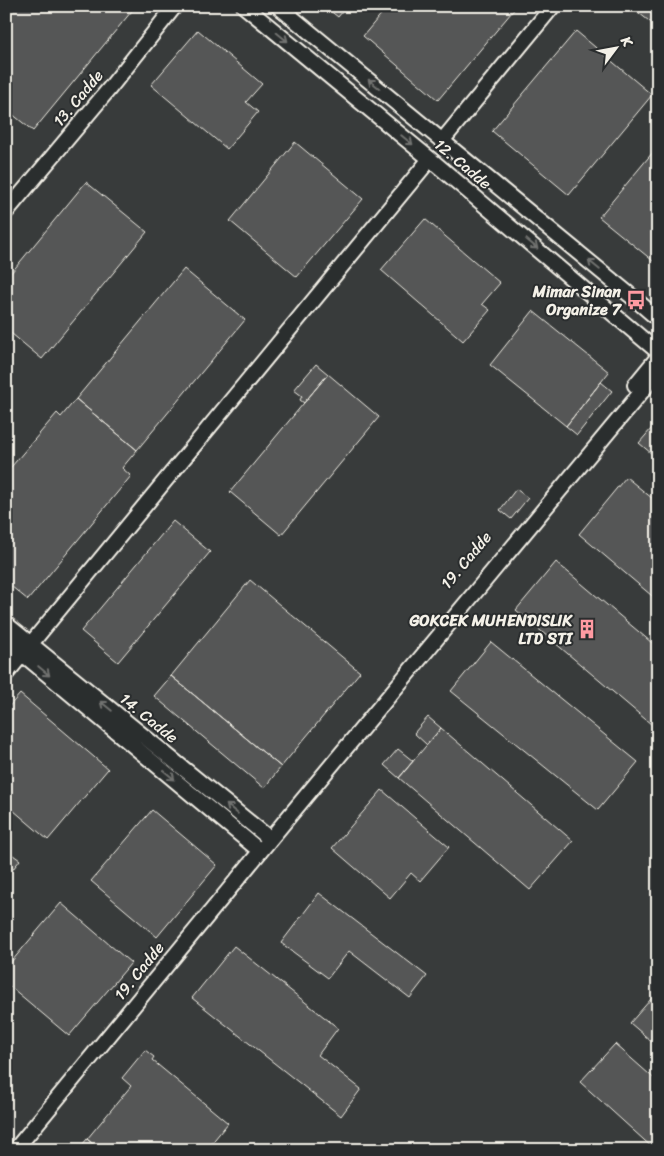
<svg xmlns="http://www.w3.org/2000/svg" width="664" height="1156" font-family="Sriracha,sans-serif">
	<style>
		.built { fill: #373a3a }
		.building { fill: #555756; stroke: #f4f1e8 }
		.lines { fill: none; stroke-linecap: round; stroke-linejoin: round }
		.minor-casing { stroke: #f4f1e8; stroke-width: 18 }
		.minor { stroke: #2a2d2e; stroke-width: 14 }
		.oneway { stroke: #71726f }
		.labels { text-anchor: middle; dominant-baseline: central; stroke-width: 4; stroke-linejoin: round; paint-order: stroke }
		.street-label { font-size: 16px; fill: #f4f1e8; stroke: #2a2d2e }
		.poi-label { font-size: 16px; font-weight: bold; fill: #f4f1e8; stroke: #2a2d2e; text-anchor: end }
	</style>
	<rect width="100%" height="100%" fill="#2a2d2e"/>
	<filter id="ink" filterUnits="userSpaceOnUse"><feTurbulence type="fractalNoise" baseFrequency=".02" numOctaves="2"/><feDisplacementMap in="SourceGraphic" scale="10" xChannelSelector="R" yChannelSelector="G"/><feConvolveMatrix kernelMatrix="1 2 1 2 8 2 1 2 1" color-interpolation-filters="sRGB"/></filter>
	<g filter="url(#ink)">
		<path class="built" d="M6 6H658V1150H6Z"/>
		<path class="building" d="M6 6H136L33 131 6 109Z
			M324 6H347L338 17Z
			M388 6H517L438 100 363 36Z
			M630 6H658V28Z
			M198 30 262 84 246 102 258 112 227 149 151 85Z
			M576 31 652 95 569 195 492 131Z
			M295 142 363 199 297 277 230 221Z
			M658 146V265L599 217Z
			M86 182 147 232 42 359 6 329V279Z
			M425 219 500 283 482 304 490 310 463 341 381 270Z
			M184 269 245 320 137 450 76 399Z
			M533 311 609 372 566 426 490 365Z
			M316 364 328 374 304 403 300 400 302 396 294 390Z
			M328 374 379 417 281 535 230 492Z
			M601 382 612 391 577 435 566 426Z
			M76 399 137 450 122 468 131 476 28 600 6 582V473L57 413 61 417Z
			M658 421V459L639 443Z
			M626 477 658 503V601L579 534Z
			M516 489 528 498 511 519 500 510Z
			M173 521 210 552 118 662 81 631Z
			M556 562 658 648V730L516 610Z
			M250 580 360 672 281 767 171 676Z
			M491 642 638 762 598 810 451 691Z
			M171 676 281 767 264 788 154 696Z
			M20 694 108 769 48 840 6 804V710Z
			M428 717 441 728 427 745 414 733Z
			M441 728 573 841 530 890 399 778Z
			M398 749 413 761 399 778 384 765Z
			M382 790 449 847 420 881 411 873 390 898 332 848Z
			M152 810 217 865 157 937 91 881Z
			M6 850 20 860 6 878Z
			M319 893 427 976 410 998 349 951 328 978 281 943Z
			M61 903 131 963 69 1036 6 983V968Z
			M234 946 338 1028 318 1055 361 1089 341 1116 192 998Z
			M658 991V1047L630 1023Z
			M615 1044 658 1082V1150H655L580 1082Z
			M145 1050 154 1057 152 1060 228 1123 206 1150H100L87 1139 131 1086 122 1078Z
			M87 1139 100 1150H78Z"/>
		<g class="lines">
			<defs>
				<path id="minor" d="M244 6 430 159 657 351
					M278 6 636 300 658 319
					M442 141 553 6
					M6 212 109 89 175 6
					M635 385 658 357
					M6 624 270 839
					M6 640 260 851
					M6 674 430 159
					M15 1150 291 814 658 372"/>
			</defs>
			<use href="#minor" class="minor-casing"/>
			<use href="#minor" class="minor"/>
		</g>
		<defs><path id="oneway-shaft" d="M-6 0H5M1.5-3L5.5 0L1.5 3" fill="none" stroke-width="1.6" stroke-linecap="round" stroke-linejoin="round" transform="scale(1.25)"/></defs>
		<g class="oneway">
			<use href="#oneway-shaft" transform="translate(282 37) rotate(39)"/>
			<use href="#oneway-shaft" transform="translate(374 84) rotate(-141)"/>
			<use href="#oneway-shaft" transform="translate(407 140) rotate(39)"/>
			<use href="#oneway-shaft" transform="translate(532 244) rotate(40)"/>
			<use href="#oneway-shaft" transform="translate(594 265) rotate(-141)"/>
			<use href="#oneway-shaft" transform="translate(44 671) rotate(40)"/>
			<use href="#oneway-shaft" transform="translate(106 706) rotate(-141)"/>
			<use href="#oneway-shaft" transform="translate(169 775) rotate(40)"/>
			<use href="#oneway-shaft" transform="translate(232 809) rotate(-141)"/>
		</g>
	</g>
	<defs>
		<symbol id="bus-bare" viewBox="-9 -9 18 18"><path d="M-5-6H5V4H4V6H2V4H-2V6H-4V4H-5ZM-3.5-4V0h7V-4ZM-3.5 1.2v1.5H-2V1.2ZM2 1.2v1.5H3.5V1.2Z" fill="#ff9aa2" stroke="#2a2d2e" stroke-width="2.5" paint-order="stroke"/></symbol>
		<symbol id="building-bare" viewBox="-9 -9 18 18"><path d="M-4-6H4V6H1V3H-1V6H-4ZM-2.5-4.3h1.7v1.8h-1.7ZM.8-4.3h1.7v1.8H.8ZM-2.5-1h1.7V.8h-1.7ZM.8-1h1.7V.8H.8Z" fill="#ff9aa2" stroke="#2a2d2e" stroke-width="2.5" paint-order="stroke"/></symbol>
	</defs>
	<g fill-rule="evenodd">
		<use href="#bus-bare" x="622" y="286" width="28" height="28"/>
		<use href="#building-bare" x="573" y="615" width="28" height="28"/>
	</g>
	<g class="labels">
		<g class="street-label">
			<text transform="translate(78 98) rotate(-50)">13. Cadde</text>
			<text transform="translate(463 164) rotate(40)">12. Cadde</text>
			<text transform="translate(466 560) rotate(-50)">19. Cadde</text>
			<text transform="translate(149 718) rotate(39)">14. Cadde</text>
			<text transform="translate(139 971) rotate(-51)">19. Cadde</text>
		</g>
		<g class="poi-label">
			<text x="621" y="291">Mimar Sinan<tspan x="621" dy="18">Organize 7</tspan></text>
			<text x="572" y="620">GOKCEK MUHENDISLIK<tspan x="572" dy="18">LTD STI</tspan></text>
		</g>
	</g>
	<rect width="664" height="1156" fill="none" stroke="#2a2d2e" stroke-width="25"/>
	<rect x="12" y="12" width="639" height="1131" fill="none" stroke="#f4f1e8" stroke-width="2" filter="url(#ink)"/>
	<g transform="translate(616 48) rotate(58)" stroke="#2a2d2e" stroke-width="4" paint-order="stroke">
	<path d="M0-4L9 19L0 12L-9 19Z" fill="#f4f1e8"/>
	<text y="-8" font-size="14" font-weight="bold" text-anchor="middle" fill="#f4f1e8">K</text>
	</g>
</svg>
